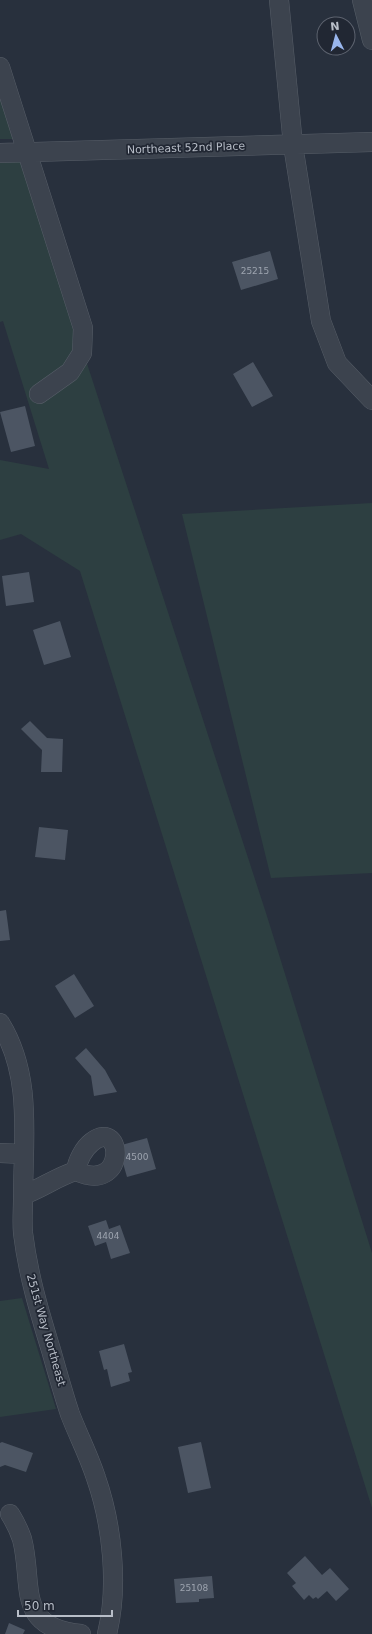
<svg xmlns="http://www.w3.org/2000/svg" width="372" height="1634" font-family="'DejaVu Sans',sans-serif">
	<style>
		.green { fill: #2d3f41 }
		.building { fill: #4c5563 }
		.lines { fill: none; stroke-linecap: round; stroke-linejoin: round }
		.minor-casing { stroke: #575e68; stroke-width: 20 }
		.minor { stroke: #3c434e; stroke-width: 19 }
		.labels { text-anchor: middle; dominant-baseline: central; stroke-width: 3.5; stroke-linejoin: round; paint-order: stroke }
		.number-label { font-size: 9px; fill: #9da4af }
		.street-label { font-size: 11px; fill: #b8bec8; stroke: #212733 }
	</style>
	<rect width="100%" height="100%" fill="#28303d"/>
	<path class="green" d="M0 93 14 139H0Z
		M0 161H21L266 913 372 1253V1508L80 571 21 534 0 540V460L49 469 3 321 0 322Z
		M372 503V873L271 878 182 514Z
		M22 1298 56 1409 0 1417V1301Z"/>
	<path class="building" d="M270 251 278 279 241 290 232 262Z
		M253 362 273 396 252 407 233 374Z
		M25 406 35 446 11 452 0 412Z
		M29 572 34 602 6 606 2 576Z
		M60 621 71 657 44 665 33 630Z
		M30 721 47 738 63 739 62 772H41L42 750 21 729Z
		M39 827 68 830 65 860 35 857Z
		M6 910 10 940 0 941V911Z
		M74 974 94 1006 75 1018 55 986Z
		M86 1048 105 1070 117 1092 94 1096 91 1076 75 1058Z
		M147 1138 156 1169 127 1177 118 1146Z
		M106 1220 109 1229 120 1225 130 1253 111 1259 106 1242 95 1246 88 1226Z
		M124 1344 132 1372 128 1373 130 1381 111 1387 107 1369 104 1370 99 1351Z
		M2 1442 33 1453 26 1472 5 1465 0 1467V1443Z
		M201 1442 211 1488 188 1493 178 1447Z
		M305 1556 322 1575 330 1568 349 1589 336 1601 327 1591 318 1599 316 1597 313 1599 309 1595 304 1600 292 1586 296 1583 287 1573Z
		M212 1576 214 1598 199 1599V1602L176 1603 174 1579Z
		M9 1623 25 1630 23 1634H5Z"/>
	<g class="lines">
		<defs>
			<path id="minor" d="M279 0 293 145 321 321 337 363 372 400
				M362 0 372 40
				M0 67 83 328 82 353 70 372 39 394
				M0 153 372 142
				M0 1023C33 1076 23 1139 23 1199 23 1210 22 1222 23 1233 28 1274 39 1311 51 1350 57 1371 63 1393 70 1414 78 1435 89 1456 96 1478 112 1524 119 1586 107 1634
				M0 1153 23 1154
				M23 1195C41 1189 56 1177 76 1171 127 1195 124 1117 92 1142 84 1148 77 1161 76 1171
				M10 1514C15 1522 19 1530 22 1539 34 1585 14 1627 81 1634"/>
		</defs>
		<use href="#minor" class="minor-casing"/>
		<use href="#minor" class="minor"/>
	</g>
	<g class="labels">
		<g class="number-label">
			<text x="255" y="271">25215</text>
			<text x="137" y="1157">4500</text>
			<text x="108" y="1236">4404</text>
			<text x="194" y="1588">25108</text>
		</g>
		<g class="street-label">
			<text transform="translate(186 148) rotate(-2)">Northeast 52nd Place</text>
			<text transform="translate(46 1330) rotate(74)">251st Way Northeast</text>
		</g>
	</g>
	<g transform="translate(336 36) rotate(354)"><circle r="19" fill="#212733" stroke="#5d636f"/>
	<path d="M0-3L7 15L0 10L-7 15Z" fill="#99b6ed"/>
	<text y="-6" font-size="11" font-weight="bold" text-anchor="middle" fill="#b8bec8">N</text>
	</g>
	<path d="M18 1610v6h94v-6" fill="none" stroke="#b8bec8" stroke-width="2"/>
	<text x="24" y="1610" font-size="12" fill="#b8bec8" stroke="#212733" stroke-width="3" paint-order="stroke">50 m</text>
</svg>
